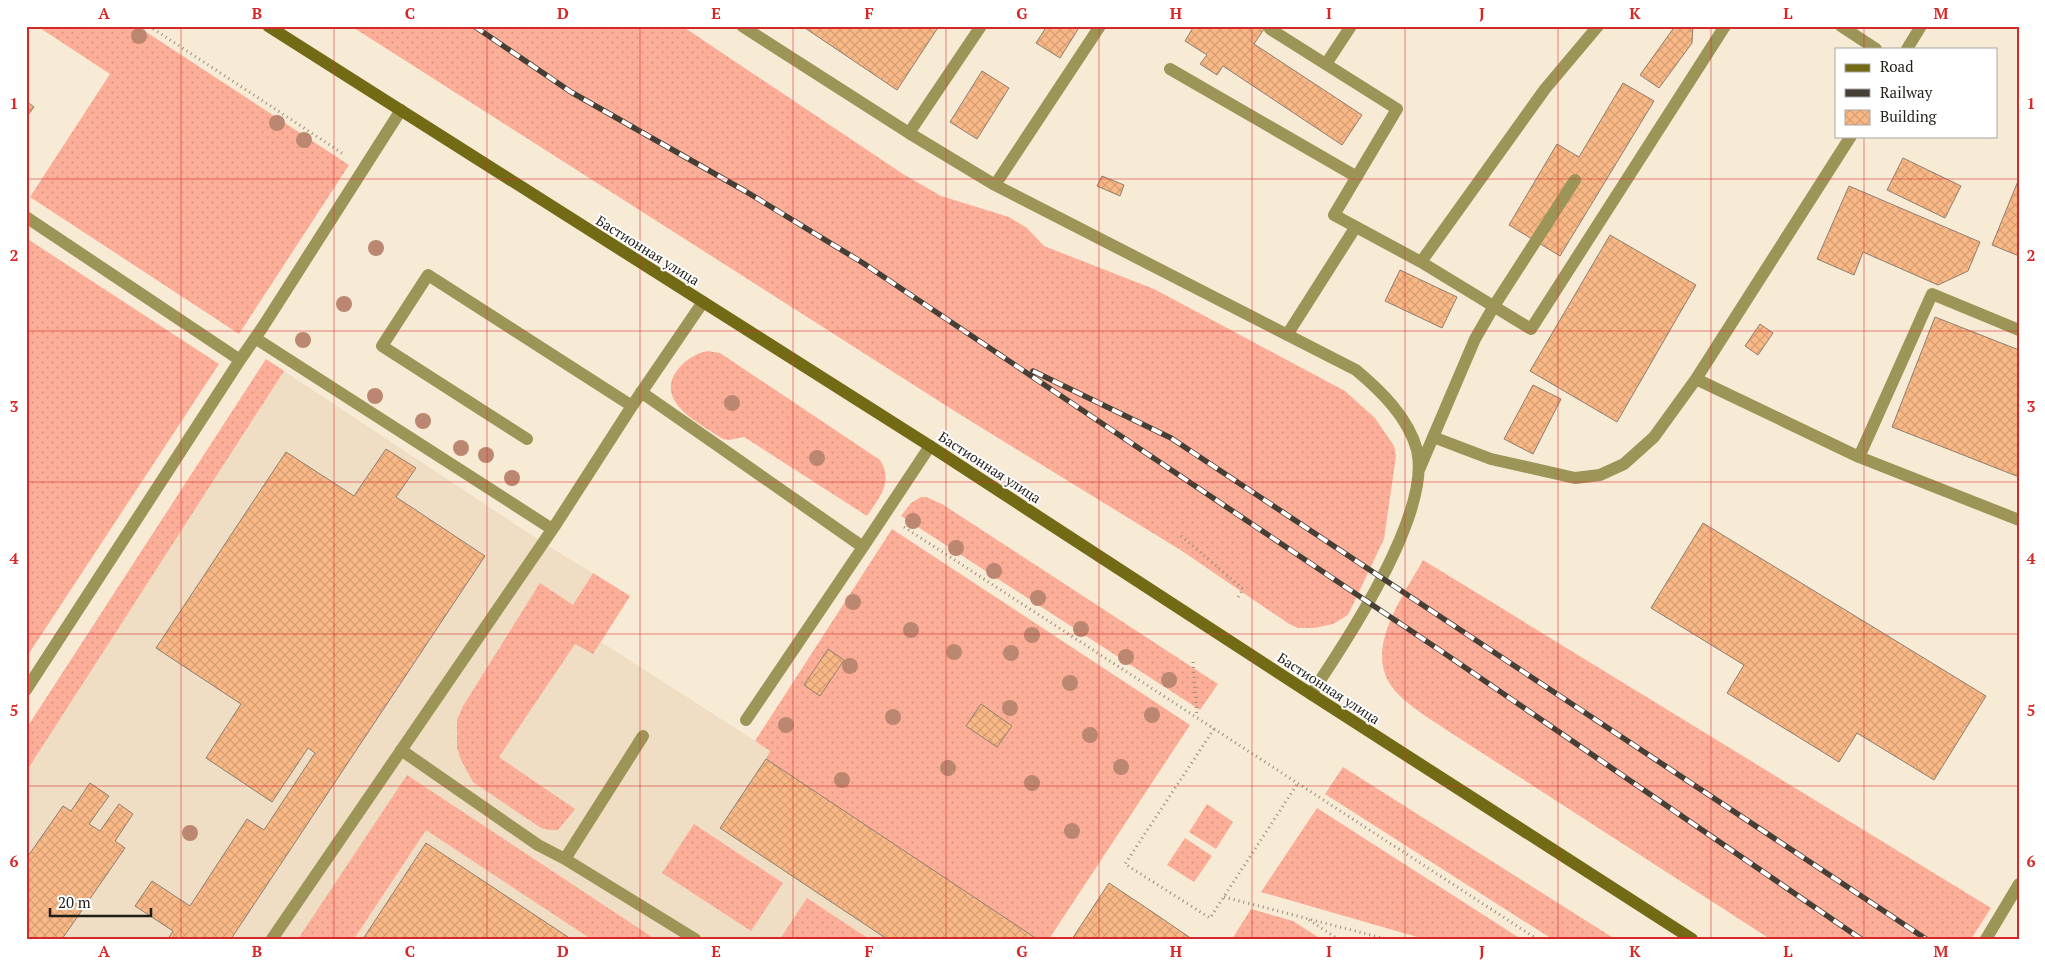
<svg xmlns="http://www.w3.org/2000/svg" width="2045" height="965" font-family="'PT Serif',serif">
	<style>
		.built { fill: #efdec3 }
		.grass { fill: url(#grass-dots); fill-rule: evenodd }
		.building { fill: url(#building-cross-hatch); stroke: #907e70 }
		.lines { fill: none; stroke-linecap: round; stroke-linejoin: round }
		.path { stroke: #938b7c; stroke-width: 3; stroke-dasharray: 1 4; stroke-linecap: butt }
		.service { stroke: #9c9557; stroke-width: 12 }
		.secondary { stroke: #736a15; stroke-width: 12 }
		.rail-casing { stroke: #453f36; stroke-width: 5.5 }
		.rail { stroke: #fff; stroke-width: 4; stroke-dasharray: 11; stroke-linecap: butt }
		.tree { fill: #bc8770 }
		.grid { fill: none; stroke: #d62828; stroke-width: 1; stroke-opacity: 0.55 }
		.labels { text-anchor: middle; dominant-baseline: central; stroke-width: 4; stroke-linejoin: round; paint-order: stroke }
		.street-label { font-size: 14px; fill: #221e17; stroke: #fff }
		.neatline { fill: none; stroke: #d62828; stroke-width: 2 }
		.grid-label { font-size: 16px; text-anchor: middle; font-weight: bold; fill: #d62828 }
	</style>
	<defs>
		<pattern id="grass-dots" width="8" height="8" patternUnits="userSpaceOnUse" patternTransform="scale(1.25)"><rect width="8" height="8" fill="#fcae98"/><path d="M2 2h.1M6 6h.1" fill="none" stroke="#d89582" stroke-width="1.8" stroke-linecap="round"/></pattern>
		<pattern id="building-cross-hatch" width="8" height="8" patternUnits="userSpaceOnUse" patternTransform="scale(1.25)"><rect width="8" height="8" fill="#f9b886"/><path d="M0 0l8 8M0 8l8-8" fill="none" stroke="#d59e73"/></pattern>
	</defs>
	<rect width="100%" height="100%" fill="#f7ebd6"/>
	<path class="built" d="M284 371 542 542 630 596 601 642 771 751 766 759 1037 939H26V772Z"/>
	<path class="grass" d="M37 26H137L349 165 239 334 30 197 110 74Z
		M351 26H682L903 174 941 196 1009 217 1027 228 1044 246 1154 289 1345 391 1375 418 1394 446 1396 456 1384 539 1348 615 1333 624 1314 628H1298L1289 624 1182 551 956 412Z
		M26 238 219 364 26 658Z
		M708 351 720 353 880 460C894 481 879 498 867 516L744 437 729 440 723 439C701 424 651 401 679 368 687 359 696 353 708 351Z
		M266 359 284 371 26 772V729Z
		M921 497H926L942 504 1218 684 1200 710 901 516 911 503Z
		M892 529 1190 725 1049 939H1037L766 759 770 751 755 741ZM828 649 844 660 820 696 804 685ZM981 705 1012 726 997 747 966 726Z
		M1423 560 1991 908 1971 939H1770L1445 729C1429 718 1410 707 1396 692 1360 653 1403 597 1423 560Z
		M593 573 630 596 593 654 575 644 499 757 575 809 558 830H550L541 828 473 782 461 760 457 748V720L463 706 540 583 573 605Z
		M1343 767 1615 939H1552L1325 794Z
		M407 775 655 939H591L426 830 354 939H298Z
		M1207 804 1233 822 1216 849 1189 832Z
		M1317 808 1521 939H1424L1261 892Z
		M694 824 783 883 751 931 662 873Z
		M1185 838 1212 856 1194 882 1167 865Z
		M807 898 869 939H780Z
		M1251 909 1293 921 1321 939H1232Z"/>
	<path class="building" d="M802 26H939L897 90Z
		M1047 26H1080L1060 58 1036 43Z
		M1194 26H1266L1254 44 1362 115 1342 145 1223 66 1217 75 1200 64 1207 55 1185 41Z
		M1673 26H1693L1692 43 1659 88 1640 75 1673 29Z
		M982 71 1009 88 977 139 950 122Z
		M1623 83 1654 101 1560 256 1509 225 1557 144 1579 157Z
		M26 101 34 107 26 118Z
		M1903 158 1961 186 1945 218 1887 190Z
		M1102 176 1124 185 1120 196 1097 186Z
		M2018 181 2019 182V256L1992 245Z
		M1849 186 1980 242 1968 271 1938 285 1863 252 1854 275 1817 259Z
		M1610 235 1696 285 1617 422 1530 371Z
		M1400 270 1457 297 1442 328 1385 301Z
		M1935 317 2019 350V477L1892 427Z
		M1760 324 1773 333 1758 355 1745 346Z
		M1533 385 1561 399 1533 454 1504 439Z
		M386 449 416 468 396 497 485 556 231 939H168L173 931 135 906 152 881 190 906 247 819 264 830 315 753 308 748 272 802 206 758 241 704 156 648 286 452 354 496Z
		M1703 523 1986 696 1934 780 1857 733 1839 762 1727 693 1744 665 1651 608Z
		M828 649 844 660 820 696 804 685Z
		M981 704 1012 726 997 747 966 726Z
		M766 759 1037 939H887L720 828Z
		M90 783 109 796 89 824 100 831 119 804 133 814 115 841 125 848 62 939H28L26 938V859L63 806 71 811Z
		M426 843 571 939H363Z
		M1109 883 1154 913 1192 939H1072Z"/>
	<g class="lines">
		<path class="path" d="M149 26 345 155
			M904 527 1537 939
			M1181 536 1243 589 1237 599
			M1193 662 1197 717
			M1214 729 1125 864 1210 918 1298 783
			M1224 897 1386 939
			M1309 920 1338 939"/>
		<path class="service" d="M742 26 909 133 995 185 1356 370C1381 391 1408 417 1417 450 1432 513 1346 642 1311 694
			M1841 26 1876 49
			M1270 29 1397 109 1334 215 1421 262 1545 89 1598 26
			M1907 49 1921 26
			M1326 64 1351 26
			M1170 69 1357 177
			M909 133 981 26
			M995 185 1100 26
			M26 217 240 360
			M1421 262 1531 329 1725 26
			M1287 335 1355 228
			M255 338 552 529
			M1696 379 1859 457 2019 520
			M641 392 863 547 930 446
			M1433 437 1491 459 1575 478 1600 475 1624 464 1654 437 1696 379 1851 136
			M527 439 382 346 428 275 632 406
			M1859 457 1932 294 2019 330
			M1419 470 1475 339 1494 306 1575 180
			M26 690 240 360 264 325 401 110
			M746 720 863 547
			M401 750 538 845 565 859 695 939
			M565 859 643 736
			M272 939 556 524 632 406 703 302
			M1986 939 2019 884"/>
		<path class="secondary" d="M268 26 930 446 1311 694 1692 939"/>
		<defs>
			<path id="rail" d="M474 26 571 92 745 191 863 263 1441 651 1861 939
				M1033 371 1171 438 1926 939"/>
		</defs>
		<use href="#rail" class="rail-casing"/>
		<use href="#rail" class="rail"/>
	</g>
	<g class="tree">
		<circle cx="139" cy="36" r="8"/>
		<circle cx="277" cy="123" r="8"/>
		<circle cx="304" cy="140" r="8"/>
		<circle cx="376" cy="248" r="8"/>
		<circle cx="344" cy="304" r="8"/>
		<circle cx="303" cy="340" r="8"/>
		<circle cx="375" cy="396" r="8"/>
		<circle cx="732" cy="403" r="8"/>
		<circle cx="423" cy="421" r="8"/>
		<circle cx="461" cy="448" r="8"/>
		<circle cx="486" cy="455" r="8"/>
		<circle cx="817" cy="458" r="8"/>
		<circle cx="512" cy="478" r="8"/>
		<circle cx="913" cy="521" r="8"/>
		<circle cx="956" cy="548" r="8"/>
		<circle cx="994" cy="571" r="8"/>
		<circle cx="1038" cy="598" r="8"/>
		<circle cx="853" cy="602" r="8"/>
		<circle cx="1081" cy="629" r="8"/>
		<circle cx="911" cy="630" r="8"/>
		<circle cx="1032" cy="635" r="8"/>
		<circle cx="954" cy="652" r="8"/>
		<circle cx="1011" cy="653" r="8"/>
		<circle cx="1126" cy="657" r="8"/>
		<circle cx="850" cy="666" r="8"/>
		<circle cx="1169" cy="680" r="8"/>
		<circle cx="1070" cy="683" r="8"/>
		<circle cx="1010" cy="708" r="8"/>
		<circle cx="1152" cy="715" r="8"/>
		<circle cx="893" cy="717" r="8"/>
		<circle cx="786" cy="725" r="8"/>
		<circle cx="1090" cy="735" r="8"/>
		<circle cx="1121" cy="767" r="8"/>
		<circle cx="948" cy="768" r="8"/>
		<circle cx="842" cy="780" r="8"/>
		<circle cx="1032" cy="783" r="8"/>
		<circle cx="1072" cy="831" r="8"/>
		<circle cx="190" cy="833" r="8"/>
	</g>
	<path class="grid" d="M181 26V939M334 26V939M487 26V939M640 26V939M793 26V939M946 26V939M1099 26V939M1252 26V939M1405 26V939M1558 26V939M1711 26V939M1864 26V49M1864 136V939M26 179H2019M26 331H2019M26 482H2019M26 634H2019M26 786H2019"/>
	<g class="labels">
		<g class="street-label">
			<text transform="translate(648 250) rotate(32)">Бастионная улица</text>
			<text transform="translate(990 467) rotate(33)">Бастионная улица</text>
			<text transform="translate(1329 688) rotate(33)">Бастионная улица</text>
		</g>
	</g>
	<rect width="2045" height="965" fill="none" stroke="#ffffff" stroke-width="55"/>
	<rect x="1835" y="48" width="162" height="90" fill="#ffffff" stroke="#a7a5a2"/>
	<rect x="1845" y="64" width="25" height="8" fill="#736a15" stroke="#a7a5a2"/>
	<text x="1880" y="72" font-size="15" fill="#221e17">Road</text>
	<rect x="1845" y="89" width="25" height="8" fill="#453f36" stroke="#a7a5a2"/>
	<text x="1880" y="98" font-size="15" fill="#221e17">Railway</text>
	<rect x="1845" y="110" width="25" height="15" fill="url(#building-cross-hatch)" stroke="#a7a5a2"/>
	<text x="1880" y="122" font-size="15" fill="#221e17">Building</text>
	<path d="M50 908v8h101v-8" fill="none" stroke="#221e17" stroke-width="2.5"/>
	<text x="58" y="908" font-size="15" fill="#221e17" stroke="#ffffff" stroke-width="4" paint-order="stroke">20 m</text>
	<rect x="28" y="28" width="1990" height="910" class="neatline"/>
	<g class="grid-label">
		<text x="104" y="19">A</text>
		<text x="257" y="19">B</text>
		<text x="410" y="19">C</text>
		<text x="563" y="19">D</text>
		<text x="716" y="19">E</text>
		<text x="869" y="19">F</text>
		<text x="1022" y="19">G</text>
		<text x="1176" y="19">H</text>
		<text x="1329" y="19">I</text>
		<text x="1482" y="19">J</text>
		<text x="1635" y="19">K</text>
		<text x="1788" y="19">L</text>
		<text x="1941" y="19">M</text>
		<text x="14" y="109">1</text>
		<text x="2031" y="109">1</text>
		<text x="14" y="261">2</text>
		<text x="2031" y="261">2</text>
		<text x="14" y="412">3</text>
		<text x="2031" y="412">3</text>
		<text x="14" y="564">4</text>
		<text x="2031" y="564">4</text>
		<text x="14" y="716">5</text>
		<text x="2031" y="716">5</text>
		<text x="14" y="867">6</text>
		<text x="2031" y="867">6</text>
		<text x="104" y="957">A</text>
		<text x="257" y="957">B</text>
		<text x="410" y="957">C</text>
		<text x="563" y="957">D</text>
		<text x="716" y="957">E</text>
		<text x="869" y="957">F</text>
		<text x="1022" y="957">G</text>
		<text x="1176" y="957">H</text>
		<text x="1329" y="957">I</text>
		<text x="1482" y="957">J</text>
		<text x="1635" y="957">K</text>
		<text x="1788" y="957">L</text>
		<text x="1941" y="957">M</text>
	</g>
</svg>
